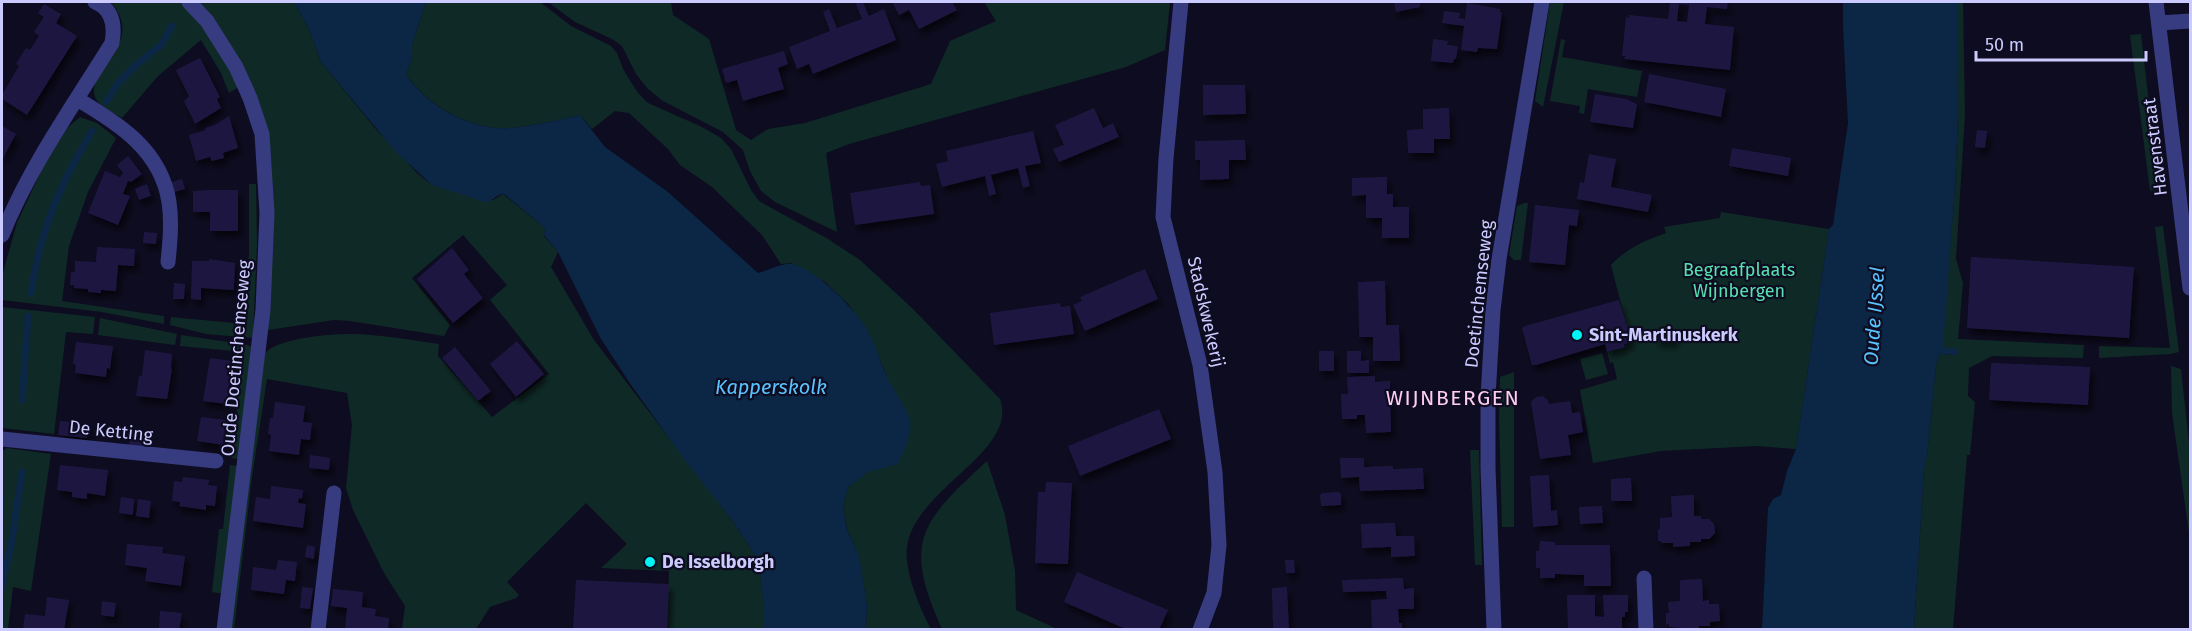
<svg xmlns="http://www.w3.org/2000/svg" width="2192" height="631" font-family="'Fira Sans',sans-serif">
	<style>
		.green { fill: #0f2a26 }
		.water { fill: #0b2745 }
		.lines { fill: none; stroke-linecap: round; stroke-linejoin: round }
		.stream { stroke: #0b2745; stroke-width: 7 }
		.building { fill: #1d1841; fill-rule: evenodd; filter: url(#shadow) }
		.minor { stroke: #373b80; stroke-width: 15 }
		.tertiary { stroke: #373b80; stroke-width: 15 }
		.poi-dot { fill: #00f6f6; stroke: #0e0c20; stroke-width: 2 }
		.labels { text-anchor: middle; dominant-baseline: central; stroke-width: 4.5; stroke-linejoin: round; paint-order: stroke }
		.street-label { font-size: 18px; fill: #cccbff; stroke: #0e0c20 }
		.park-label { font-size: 18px; fill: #57e0b0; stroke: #0e0c20 }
		.poi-label { font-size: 18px; font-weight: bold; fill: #cccbff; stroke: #0e0c20; text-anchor: start }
		.water-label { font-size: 20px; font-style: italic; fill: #59c3ff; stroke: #0e0c20 }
		.quarter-label { font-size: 21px; letter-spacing: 1.5px; fill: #ffcdf2; stroke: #0e0c20 }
	</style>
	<defs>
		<filter id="shadow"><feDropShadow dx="3.5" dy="6" stdDeviation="3" flood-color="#0009"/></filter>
	</defs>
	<rect width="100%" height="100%" fill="#0e0c20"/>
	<path class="green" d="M111 2H181L211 37 239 87 229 93 221 73 201 40 158 76 122 118C115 113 100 107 96 99 82 72 148 46 111 2Z
		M195 2H294L309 29 321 62 375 128 418 174 432 185 493 200 503 194 545 228 544 236 558 252 551 267 594 340 732 520 753 552 760 573 764 605V629H667L669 571 601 568 627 544 586 503 507 582 519 595 516 598 490 607 476 629H402L405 606 384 573 353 510 346 488 352 425 347 393 267 379 252 477 234 629H230L265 353C276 343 290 341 304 338 354 329 390 337 439 344L438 356 492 417 549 374 490 300 507 285 463 235 412 278 450 325 444 336 350 321 334 320 268 330 257 107Z
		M426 2H540L571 26 611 46 617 53 624 71 638 93 648 103 702 127 721 138 731 149 751 190 759 201 828 239 860 260 913 309 1000 399C1019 452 914 489 907 547 904 571 920 609 931 629H866L867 606 859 556 847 529 843 506 848 487 868 471 898 464 887 377 869 333 849 305 825 282 791 263 781 264 762 235 712 187 680 165 668 149 629 113 615 111 592 129 580 115C558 120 517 130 496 128 460 124 428 104 406 75L412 58V45Z
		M548 2H671L673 15 709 39 736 130 751 140 768 129 805 123 931 84 950 41 996 21 984 2H1170L1165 50 1126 67 849 144 826 153 837 232 775 202 761 191 750 171 743 150 723 132 663 101 648 89 636 74 622 46 612 39 575 22Z
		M1550 2H1564L1543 107 1535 101Z
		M1958 2H1963L1965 114 1956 259 1963 283 1958 339 2084 345 2083 358 1992 356 1969 368 1968 396 1975 402 1970 455H1967L1953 629 1914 630 1924 470 1927 455 1936 365 1940 354 1957 355 1942 347 1955 187 1958 115Z
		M2141 34 2159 190 2150 191 2130 35Z
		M1561 39 1565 40 1562 57 1642 71 1637 97 1588 89 1584 114 1579 113 1580 106 1550 101Z
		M80 117 97 123 116 138 88 192 69 246 62 301 164 316V324L102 312 2 300V276L17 223 44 165 67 128Z
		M249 184H256L257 245 253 338 206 334 170 325 171 317 244 324 249 253Z
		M1524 203H1528L1521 260H1514L1509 255 1517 206Z
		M1721 212 1829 229 1796 449 1756 446 1661 451 1593 463 1580 390 1617 379 1613 362 1610 363 1607 352 1625 347 1624 344 1631 342 1611 265C1627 248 1644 241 1666 233L1664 227 1720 218Z
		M2163 226 2179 352 2170 354 2099 358V346L2170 348 2155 227Z
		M2 307 95 317 93 334 66 332 54 434 2 428Z
		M100 318 177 334 175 345 98 335Z
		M181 335 248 345 251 347 239 459 231 458 244 352 180 346Z
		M1602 353 1608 374 1586 380 1580 359Z
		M2171 366 2181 369 2190 452V540L2172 413Z
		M1514 372V527H1502L1499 419 1500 377Z
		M7 448 51 454 31 591 13 587 8 629 2 630V451Z
		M1470 450H1479L1482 565H1475Z
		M987 461 1005 515 1015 571 1016 610 1057 629H942C902 541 921 522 987 461Z
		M230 465 239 466 224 594 212 592 219 529H223Z"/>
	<path class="water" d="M294 2H426L412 45V58L406 75C427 104 460 124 496 128 517 130 558 120 580 115L605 147 668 192 758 273C767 271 784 262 792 264 818 270 856 310 869 333 877 348 881 365 888 379 893 389 908 411 910 420 913 433 903 452 898 464L868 472 848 487 843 506 847 530 859 555 867 606 866 629H764V605L760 573 753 552 732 520 684 459 631 385 601 339 558 252 544 235 545 228 504 194C496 194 493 202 485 202L432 185 396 152 321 62 309 29Z
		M1843 2H1958V115L1955 187 1943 347 1958 349 1957 355 1940 354 1936 365 1927 455 1924 470 1914 629H1762L1768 508 1773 499 1781 495 1787 471 1796 449 1829 229 1833 225 1848 123 1843 26Z"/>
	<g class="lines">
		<path class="stream" d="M106 102 118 83 136 65 162 44 172 26
			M31 293C39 233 61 182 92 131
			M22 400 28 316
			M2 587 12 540 22 472"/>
	</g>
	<path class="building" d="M855 2H863L869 16 884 9 896 40 813 74 809 64 797 69 789 47 830 31 823 12 829 9 837 28 862 19Z
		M892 2H952L957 10 919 29 909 10 899 15Z
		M1394 2H1420V7L1396 12Z
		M1670 2H1728L1727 9 1707 7 1705 24 1734 27 1730 70 1624 59 1625 56H1622L1626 17 1629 18V15L1668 19ZM1679 4 1689 5 1687 22 1677 21Z
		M1467 3 1500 9V12L1502 13 1497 49 1478 48 1477 52 1461 50 1464 26 1442 23 1444 11 1460 13 1459 18 1465 19Z
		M44 4 61 14 56 23 77 36 27 115 2 99V95L19 66 16 64 26 48 30 50 39 36 34 32 44 17 38 13Z
		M1433 39 1448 41 1447 45 1458 46 1456 59H1454L1453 63 1431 61Z
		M784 51 788 64 778 68 784 89 743 101 737 80 726 83 722 69Z
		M200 58 220 97 217 99 221 108 195 124 184 101 189 96 176 70Z
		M1649 74 1726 89 1721 117 1644 102Z
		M1203 85H1245L1246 114 1203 115Z
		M1595 94 1626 99 1637 104 1633 128 1590 122Z
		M1094 108 1103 128 1113 123 1119 137 1059 162 1053 149 1064 145 1055 125Z
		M1449 108 1450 139H1434V153H1408L1407 130 1423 129V109Z
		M229 116 238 148 223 153 224 158 212 161 210 157 196 161 189 135 206 130 205 128 215 125Z
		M2 126 16 134 2 160Z
		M1977 130 1987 131 1985 148 1975 147Z
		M1033 131 1041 163 1025 166 1030 186 1023 188 1018 168 991 175 996 194 989 196 985 176 942 187 936 164 948 161 946 151Z
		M1245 140 1246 160H1229V179L1200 180V160H1195V141Z
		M1732 148 1791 158 1788 176 1729 166Z
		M1589 154 1616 159 1611 187 1652 195 1648 212 1577 199 1580 182 1584 183Z
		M128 156 142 174 131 182 128 181 123 194 130 196 118 225 88 213 105 171 120 177 123 173 117 165Z
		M1387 177V194H1393V207H1409V238H1382V218H1366V195L1352 196V178Z
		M182 179 185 189 174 192 172 182Z
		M920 182 921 186 930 185 934 214 855 225 850 193Z
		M147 184 151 196 139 200 135 189Z
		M211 190H238V231H210V212H193V191Z
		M1535 205 1579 210 1577 226 1569 225 1565 265 1529 262Z
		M144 232 157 233 156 244 143 243Z
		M97 247 135 249 134 266 118 265 116 291 101 290V293L88 292V289L74 288V285H70L71 272H75V261L96 262Z
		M452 248 469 270 464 274 483 298 453 323 417 279Z
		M1971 257 2134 267 2129 338 1967 328Z
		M209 259 235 263 234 290 201 288V300L191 299 192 261H209Z
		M1145 269 1158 299 1085 331 1073 305 1082 301 1080 297Z
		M1385 281 1386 325H1399L1400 361H1373V337H1359L1358 282Z
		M174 283 185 284 184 299H173Z
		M1619 300 1632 342 1624 344 1625 347 1607 352 1605 344 1536 365H1532L1522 328 1525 326Z
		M1060 303 1061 307 1070 306 1074 334 994 345 990 313Z
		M1655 335H1675V342L1655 341Z
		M517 341 544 374 516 397 490 364Z
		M76 342 113 346 110 369 107 368 106 377 75 373 76 365 73 364Z
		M455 347 491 391 478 401 442 358Z
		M145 350 172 354 171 368 172 369 167 399 136 396 139 376H142Z
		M1319 351H1334V371H1319Z
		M1347 351H1361V361L1369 360V373H1347Z
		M210 358 232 361 227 404 203 401Z
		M1991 363 2090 367 2088 405 1989 400Z
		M1375 376V382L1390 381 1391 432 1366 433 1365 415H1357V419H1342L1341 394H1348L1347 377Z
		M1543 396 1548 400 1549 404 1570 401 1572 413 1580 412 1583 432 1568 435 1571 455 1540 459 1531 402 1536 397Z
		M275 402 305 406 303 422 312 423 310 440 301 439 299 455 269 451 271 435 268 434 270 418H273Z
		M1159 409 1171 439 1080 476 1068 446Z
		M201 417 226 420 223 445 197 441Z
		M60 421 88 424 87 438 58 435Z
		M131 430 148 432 146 447 129 445Z
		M310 455 330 458 329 470 309 468Z
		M1340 458H1364V467L1393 466V469L1423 468 1424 489 1360 491 1359 477 1341 478Z
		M60 465 108 470 105 496 87 493V499L72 497V492L57 490Z
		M1549 475 1551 511 1557 510 1558 525 1533 527 1530 476Z
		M183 477 209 480 208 485 217 486 215 506 206 505V510L179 506 180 502 172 501 174 481 182 482Z
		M1631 478 1632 501H1611V479Z
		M1046 482 1072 483 1068 564 1035 563 1038 492H1045Z
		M271 486 303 490 302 499 299 498 298 503 306 504 303 528 253 521 256 497 270 499Z
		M1338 492 1341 494V505L1321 506 1320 495 1323 493Z
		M1694 495V516H1701V519H1709L1714 524 1715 533 1709 539H1701V542H1690V546L1673 547V543H1661V541H1658V529H1660V518L1672 517 1671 496Z
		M121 497 134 499 133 515 119 513Z
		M138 499 151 501 149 518 136 516Z
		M1602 506 1603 523 1580 524 1579 507Z
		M1395 523 1396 536H1414L1415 556 1391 557V547L1362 548 1361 524Z
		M1540 541 1555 542V545H1610L1611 586H1584V575L1555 574V578H1540V568H1536V551H1539Z
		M127 544 163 547 162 553 185 556 181 586 145 581 147 568 125 565Z
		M307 545 315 547 314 559 305 557Z
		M278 560 297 562 295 581 286 580 284 594 251 590 253 567 276 570Z
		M1285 560H1294L1295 573H1286Z
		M1077 572 1168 610 1159 630H1128L1064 602Z
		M1403 578 1404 589 1414 588V609H1398L1399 623H1402V630H1372L1371 600 1387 599 1386 591 1343 592 1342 580Z
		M1702 579 1703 601 1709 600V604H1719L1720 621 1710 622V626H1699V629L1669 627V624L1666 625V613H1669L1668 602 1680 601V580Z
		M576 580 669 584 667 630H573Z
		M302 587 313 588 310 609 300 608Z
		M1287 587 1289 630H1273L1272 588Z
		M333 589 363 592 362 607 376 609 375 616 389 618 388 630H345L347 608 331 606Z
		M1567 595H1595V616L1604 617 1603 595H1628V612H1625V617H1622V630H1568Z
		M47 597 69 600 64 630H23L25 614 45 616Z
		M102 601 116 603 114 617 101 615Z
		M160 611 182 613 179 630H159Z"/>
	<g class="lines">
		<path class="minor" d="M189 2 207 21 236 67 250 98 262 134 267 213 263 310 224 630
			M1181 2 1166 158 1163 217 1200 365 1215 472 1219 545 1214 593 1200 630
			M2159 23 2190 21
			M77 99C118 123 161 150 169 202 172 222 170 242 168 262
			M2 235C30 166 73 106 112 43 115 26 113 9 95 2
			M2 439 216 461
			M1644 578 1646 630
			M318 630 334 493"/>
		<path class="tertiary" d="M2156 2 2190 288
			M1494 630 1488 468V397L1493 310 1499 259 1542 2"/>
	</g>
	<g class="poi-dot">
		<circle cx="1577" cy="335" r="6"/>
		<circle cx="650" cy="562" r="6"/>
	</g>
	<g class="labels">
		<g class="street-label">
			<text transform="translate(2155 147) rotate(-97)">Havenstraat</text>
			<text transform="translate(1479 294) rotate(-84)">Doetinchemseweg</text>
			<text transform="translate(1206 312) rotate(77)">Stadskwekerij</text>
			<text transform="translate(236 358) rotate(-85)">Oude Doetinchemseweg</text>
			<text transform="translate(111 431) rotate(6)">De Ketting</text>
		</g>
		<g class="park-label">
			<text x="1739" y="270">Begraafplaats<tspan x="1739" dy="21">Wijnbergen</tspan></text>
		</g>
		<g class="poi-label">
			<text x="1589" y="335">Sint-Martinuskerk</text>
			<text x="662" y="562">De Isselborgh</text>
		</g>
		<g class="water-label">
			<text transform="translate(1874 316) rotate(-86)">Oude IJssel</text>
			<text x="771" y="387">Kapperskolk</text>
		</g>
		<g class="quarter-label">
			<text x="1453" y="398">WIJNBERGEN</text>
		</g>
	</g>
	<rect width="2192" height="631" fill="none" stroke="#cccbff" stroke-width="6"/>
	<path d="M1976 51v9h170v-9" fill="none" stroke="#cccbff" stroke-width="3"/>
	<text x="1985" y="51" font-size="18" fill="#cccbff" stroke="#0e0c20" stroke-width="4.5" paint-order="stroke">50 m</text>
</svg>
